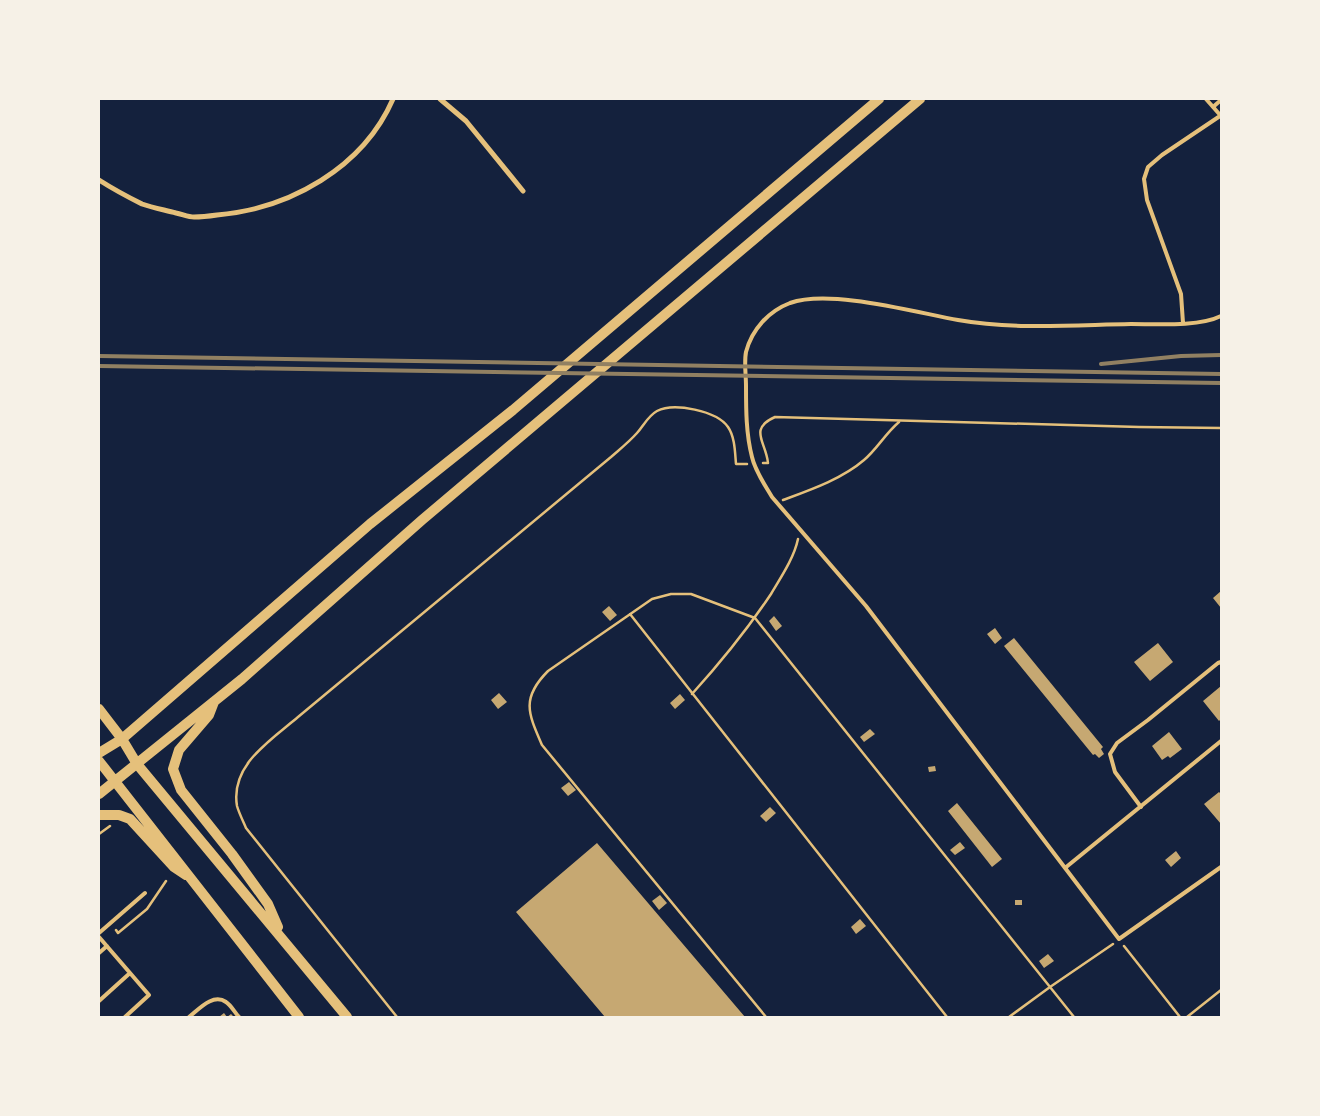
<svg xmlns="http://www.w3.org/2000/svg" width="1320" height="1116" font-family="'Titillium Web',sans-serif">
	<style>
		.building { fill: #c6a872 }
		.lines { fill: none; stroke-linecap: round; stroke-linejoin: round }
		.path { stroke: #e5c07b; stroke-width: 2.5 }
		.service { stroke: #e5c07b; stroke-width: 4 }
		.minor { stroke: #e5c07b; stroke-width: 5 }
		.secondary { stroke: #e5c07b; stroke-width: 10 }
		.rail { stroke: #918062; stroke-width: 4 }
	</style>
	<rect width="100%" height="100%" fill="#14213d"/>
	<path class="building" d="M1221 591V608L1213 598Z
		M609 606 617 615 610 621 602 612Z
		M774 616 782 626 776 631 769 621Z
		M995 628 1002 638 995 644 987 634Z
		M1014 638 1103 747 1101 749 1104 754 1099 758 1095 754 1093 755 1004 646Z
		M1158 643 1173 662 1150 681 1134 662Z
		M1221 686V719L1219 721 1203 701Z
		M499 693 507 702 498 709 491 700Z
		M680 694 685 700 675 709 670 703Z
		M870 729 875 734 864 742 860 737Z
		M1169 732 1182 749 1170 758 1168 756 1162 760 1152 746Z
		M935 766 936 771 929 772 928 767Z
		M569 782 576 790 568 796 561 788Z
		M1219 792 1221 794V824L1204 804Z
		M957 803 1002 859 992 867 948 811Z
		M770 807 776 813 766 822 760 816Z
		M960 842 965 848 955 855 950 850Z
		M597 843 745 1017H605L516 912Z
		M1176 851 1181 858 1171 867 1165 860Z
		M660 895 667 903 659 910 652 901Z
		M1015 900H1022V905H1015Z
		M860 919 866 926 856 934 851 927Z
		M1048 954 1054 961 1044 968 1039 961Z
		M224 1013 227 1017 231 1014 234 1017H219Z"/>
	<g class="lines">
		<path class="path" d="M763 463H768C766 442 748 429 775 417L1139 427 1221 428
			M783 500C810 490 842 479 864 460 877 449 885 434 899 422
			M630 614 947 1017
			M692 694C721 662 747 630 771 594 781 577 794 558 798 539
			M99 834 110 826
			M116 930 118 933 147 909 166 881
			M1124 946 1180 1017
			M397 1017 246 828C243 821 239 813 237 806 230 765 271 740 298 717L611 457C620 449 629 442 637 433 644 425 648 416 657 411 674 402 717 411 728 427 735 437 735 453 736 464H747
			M766 1017 542 745C528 713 521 698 548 671L652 599 671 594H691L755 618 1074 1017
			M1009 1017 1050 987 1113 944
			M1187 1017 1221 990"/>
		<path class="service" d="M1206 99 1221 116
			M1213 107 1221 100
			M1221 316C1199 327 1156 324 1131 324 1074 325 1015 330 958 320 914 312 830 289 790 303 769 311 752 329 746 352 744 362 746 375 746 386 746 409 746 434 752 457 755 471 765 485 772 497L866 606 1119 939 1221 867
			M1183 323 1181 294 1147 200 1144 179 1148 167 1162 155 1220 116
			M1141 807 1115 772 1110 754 1117 743 1148 720 1218 663 1221 662
			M1065 868 1221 741
			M99 933 145 893
			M99 937 149 995 125 1017
			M99 953 107 946
			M99 1001 130 973
			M189 1017C199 1009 213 993 226 1002 231 1005 235 1013 239 1017"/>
		<path class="minor" d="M440 99 466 121 523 191
			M99 180C113 189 128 197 142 204 153 208 165 210 176 213 182 214 188 217 194 217 202 217 210 216 217 215 289 209 363 168 393 99"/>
		<path class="secondary" d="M214 702 209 715 179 750 173 769 181 790 232 854 268 904 278 927
			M99 709 122 739 137 764 347 1017
			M99 753 122 739 370 524 513 410 879 99
			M99 761 299 1017
			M99 794 242 679 422 520 920 99
			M99 815H119L130 819 174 867 186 875"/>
		<path class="rail" d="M99 356 1221 374
			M1101 364 1181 356 1221 355
			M99 366 1221 383"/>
	</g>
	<rect width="1320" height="1116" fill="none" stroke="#f6f1e7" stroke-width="200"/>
</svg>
